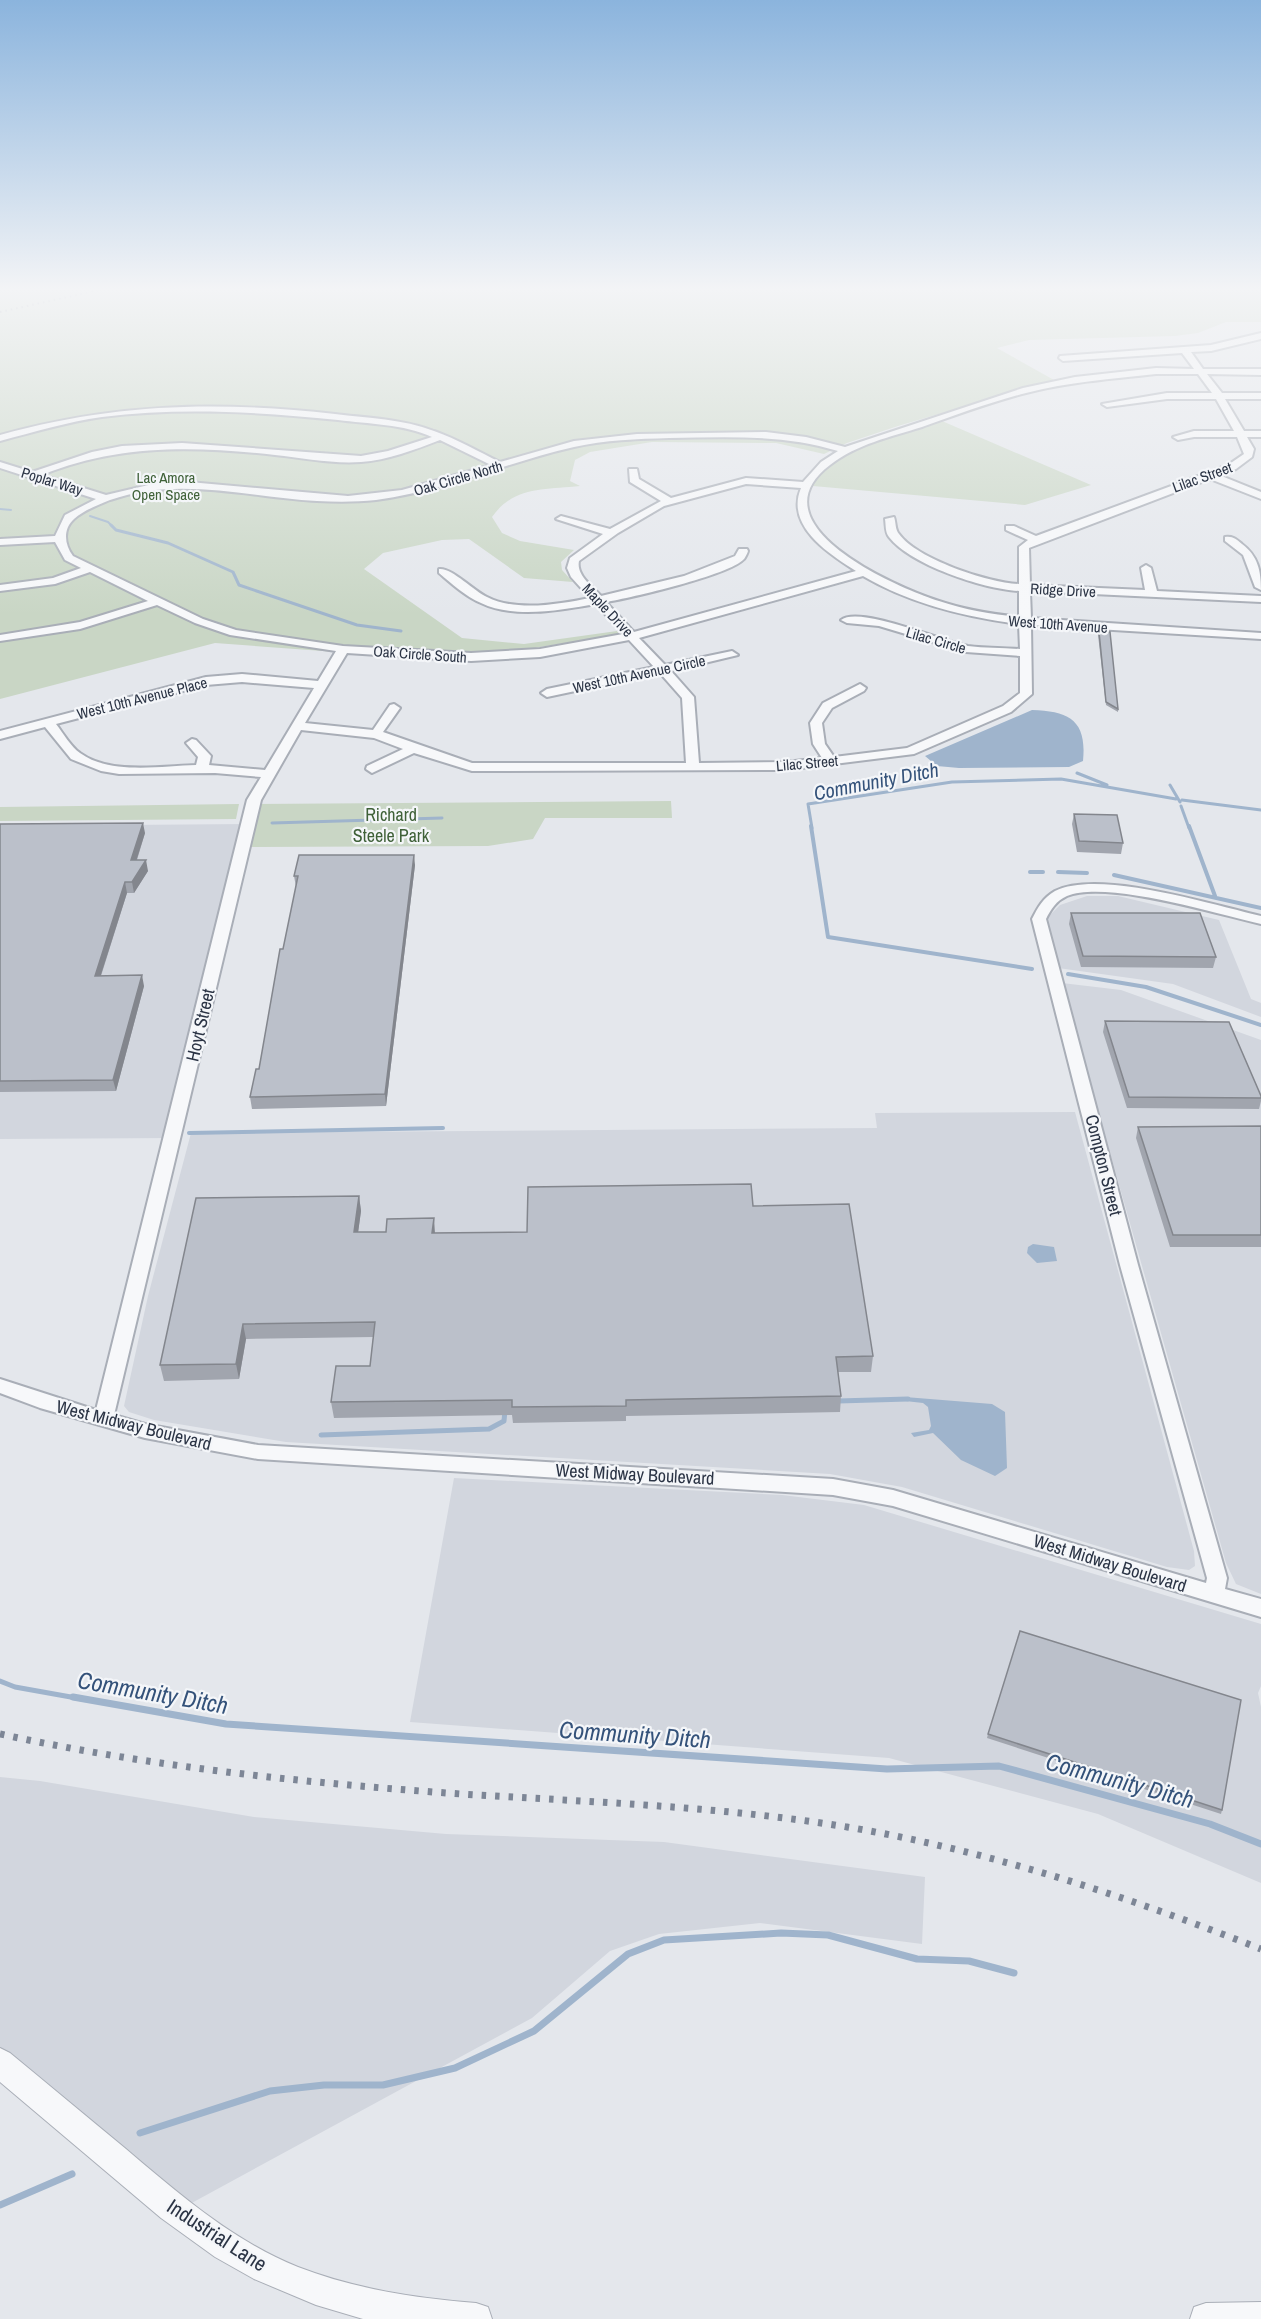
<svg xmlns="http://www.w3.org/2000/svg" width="1261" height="2319" font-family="'Archivo Narrow',sans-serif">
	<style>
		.built { fill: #d2d6de }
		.green { fill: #c9d6c5 }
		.water { fill: #9fb4cc }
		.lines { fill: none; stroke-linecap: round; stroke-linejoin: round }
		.stream-far4 { stroke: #9fb4cc; stroke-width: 2 }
		.stream-far3 { stroke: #9fb4cc; stroke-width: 3 }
		.stream-far2 { stroke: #9fb4cc; stroke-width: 4 }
		.stream-far1 { stroke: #9fb4cc; stroke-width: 5 }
		.stream { stroke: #9fb4cc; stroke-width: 7 }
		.minor-casing { stroke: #a9aeb7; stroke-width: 4 }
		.tertiary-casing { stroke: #a9aeb7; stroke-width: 2 }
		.minor { fill: #f7f8fa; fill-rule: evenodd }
		.tertiary { fill: #f7f8fa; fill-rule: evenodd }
		.rail-far1 { stroke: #7d8696; stroke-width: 2; stroke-dasharray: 1.5 4; stroke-linecap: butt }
		.rail { stroke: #7d8696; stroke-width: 7; stroke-dasharray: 4.5 9; stroke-linecap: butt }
		.wall { fill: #a1a5ae }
		.shaded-wall { fill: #83868d }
		.building { fill: #bbc0ca; stroke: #83868d; stroke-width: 1.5 }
		.labels { text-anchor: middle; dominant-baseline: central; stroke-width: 4.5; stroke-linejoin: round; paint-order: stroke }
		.far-park-label { font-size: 15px; fill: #3f6138; stroke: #f4f6f9 }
		.far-street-label { font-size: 15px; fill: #2b3445; stroke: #f4f6f9 }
		.park-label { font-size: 18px; fill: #3f6138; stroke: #f4f6f9 }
		.street-label { font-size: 18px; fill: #2b3445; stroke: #f4f6f9 }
		.water-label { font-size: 20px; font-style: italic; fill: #34527a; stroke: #f4f6f9 }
		.near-street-label { font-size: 21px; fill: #2b3445; stroke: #f4f6f9 }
		.near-water-label { font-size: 24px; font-style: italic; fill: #34527a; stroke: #f4f6f9 }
	</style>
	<rect width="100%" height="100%" fill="#e4e7ec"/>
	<path class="built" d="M248 824 173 1138 0 1139V826Z
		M1087 896H1118L1219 920 1251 999 1261 1003V1017L1173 984 1058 968 1046 919 1060 905Z
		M1062 983 1121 990 1261 1040V1594L1236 1584 1226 1563Z
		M1075 1112 1194 1551 1195 1566 1189 1570 1167 1567 902 1487 830 1474 286 1442 154 1420 129 1412 124 1406 148 1296 191 1133 877 1128 875 1113Z
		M454 1478 782 1495 864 1505 1261 1624V1686L1258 1693 1261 1707V1883L1098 1814 889 1758 410 1722Z
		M0 1777 40 1781 254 1817 446 1834 664 1842 925 1877 922 1944 760 1923 659 1934 610 1951 532 2018 188 2205 0 2049Z"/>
	<path class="green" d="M0 290H1261V322H1226L1198 333 1175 336 1029 340 997 348 1054 380 898 426 847 443 824 454 776 443 652 442 590 452 575 460 570 481 580 486C544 490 514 486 492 517L502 533 520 541 574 550 561 562 562 570 573 582 524 578 469 539 442 540 383 553 364 569 462 638 524 644 617 631 619 634 503 653 428 651 368 646 364 654 215 643 0 699Z
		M942 421 1091 485 1025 505 813 486C828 447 905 432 942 421Z
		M671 801 672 818H545L533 839 488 846 243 847 254 804Z
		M239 804 236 819 0 821V807Z"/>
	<path class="water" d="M1032 710C1070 711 1087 721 1083 761L1069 767 959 768 937 766 925 756Z
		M1033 1244 1054 1247 1057 1261 1037 1263 1027 1253 1028 1247Z
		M905 1397 992 1404 1005 1412 1007 1468 995 1476 961 1460 933 1433 914 1437 911 1433 929 1430 931 1426 928 1407 923 1403 905 1401Z"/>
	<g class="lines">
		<path class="stream-far4" d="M0 509 11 510
			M90 516 108 522 113 527"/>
		<path class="stream-far3" d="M111 525 116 530 168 543 233 572 239 585 357 625 401 631
			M1077 773 1107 785
			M1170 785 1180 802
			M1182 800 1261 810
			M1181 806 1189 828
			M272 823 442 818
			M812 828 808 804 952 782 1061 779 1176 799"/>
		<path class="stream-far2" d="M811 826 828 937 1032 969
			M1189 826 1215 896
			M1030 872H1043
			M1058 872 1087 873
			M1114 875 1261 908
			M1068 974 1146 987 1261 1025
			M189 1133 443 1128"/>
		<path class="stream-far1" d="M838 1401 908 1399
			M321 1435 489 1429 504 1421 505 1410
			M0 1681 15 1687 82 1699"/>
		<path class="stream" d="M73 1697 226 1724 887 1769 999 1766 1210 1824 1261 1844
			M140 2133 270 2091 324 2085H383L455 2068 534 2031 628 1954 664 1940 781 1933 828 1935 917 1959 969 1961 1014 1973
			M0 2205 72 2174"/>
		<defs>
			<path id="minor" d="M1261 333V339L1211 351 1191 352 1203 369H1261V375L1207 374 1222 393H1261V399H1225L1244 431H1261V437H1247L1254 449 1252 457 1236 469 1219 475 1261 492V499L1210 479 1029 548 1030 585 1145 590 1141 568 1146 565 1151 568 1157 591 1261 596V602L1030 591 1031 618 1261 633V639L1031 625 1032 694 1011 712 914 754 786 770 472 771 414 753 372 773 366 769 367 766 403 749 374 738 301 730 261 800 114 1415 145 1424 258 1445 833 1479 893 1490 1206 1583 1207 1578 1120 1265 1032 919C1038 907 1043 898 1055 891 1099 869 1213 905 1261 916V924C1217 914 1107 880 1067 896 1056 901 1051 909 1046 919L1138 1265 1227 1578 1225 1589 1261 1599V1617L893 1506 833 1495 258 1459 145 1438 40 1408 0 1393V1379L96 1410 247 800 261 777 215 773 119 774 101 771 71 759 45 727 0 739V731L206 677 242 674 318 681 336 651 230 635 195 623 157 605 80 629 0 641V635L80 622 148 601 90 572 55 584 0 591V585L53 578 81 568 65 560 55 542 0 545V539L55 536 65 515 96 499 0 468V462L32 472 92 452 122 446 182 443 361 456 388 451 432 437C404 424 368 424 338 420 260 412 180 407 102 417 67 422 34 432 0 441V435C115 403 217 401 335 414 368 418 403 419 434 431 457 439 479 452 500 462L574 441 637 434 766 432 806 437 845 447 1023 388 1075 377 1156 368 1194 369 1182 353 1063 361 1059 358 1060 356 1211 345ZM1156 374H1198L1212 393H1167L1102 404 1107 407 1167 399H1216L1234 431H1194L1173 437 1178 440 1194 437H1237L1244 454 1228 465 1036 536 1014 526H1006V530L1028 540 1019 547V584C989 583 917 559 899 534 895 530 896 522 894 517L885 519C886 525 885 532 889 537 911 565 983 589 1019 591V617C992 614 965 610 939 601 895 587 752 524 830 465 857 444 890 437 922 427 956 415 991 402 1026 393 1068 382 1112 379 1156 374ZM669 438C726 437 783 434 838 451L821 462 803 482 746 478 671 498 639 479 637 469H629L630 482 661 501 610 529 561 516 556 519 603 534 570 558 567 568 571 577 590 598C560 604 516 612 487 597 474 591 451 567 439 569V573C452 584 465 596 481 603 514 619 561 610 596 604L623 634 540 649 471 653 343 646 236 630 203 619 73 556C64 544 63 529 74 519 84 510 98 505 110 500 178 476 248 497 317 501 337 502 357 502 376 500 445 491 507 462 574 447 605 440 637 439 669 438ZM440 440 491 465 402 490 348 496 189 482 157 483 106 495 42 475C117 444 195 446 275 455 303 458 332 464 361 462 388 460 414 450 440 440ZM746 484 801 488C785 526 829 554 856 571L634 632 606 602C630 598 730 575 744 559 745 558 748 552 748 551L747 549H739L735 556 684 576 601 596C592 586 576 575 579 561L618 533 664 506ZM863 576C911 604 965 617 1019 624L1020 649C1003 648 985 648 968 646 944 642 859 605 841 620L847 623 879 626 966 652 1020 656V693L1003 706 907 748 834 757 825 744 822 723 832 708 864 691 866 688 860 684 823 703 810 723 813 744 822 758 786 762 699 763 694 697 671 671 738 655 732 651 665 665 639 638ZM629 640 654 667 547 689 541 693 547 697 660 673 682 698 686 763H472L383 732 400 708 394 704 390 705 373 730 305 723 347 653 471 661 540 657ZM242 682 314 688 265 770 209 765 211 756 196 740 192 739 186 743 198 757 196 765C161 766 110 775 80 753 71 747 63 733 56 724L206 685Z
				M1225 537C1233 536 1236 539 1242 544 1258 556 1261 571 1261 590L1255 587 1243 555 1225 541Z"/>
			<path id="tertiary" d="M0 2048 10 2053C49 2085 87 2117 126 2149 179 2194 233 2241 298 2267 355 2289 415 2298 476 2303L488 2307 492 2319H363L316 2305 254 2279 215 2257 161 2218 0 2082Z
				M1261 2302V2319H1190L1194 2307 1206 2303Z"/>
		</defs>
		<use href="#minor" class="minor-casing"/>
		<use href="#tertiary" class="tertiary-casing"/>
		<use href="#minor" class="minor"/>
		<use href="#tertiary" class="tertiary"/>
		<path class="rail-far1" d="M0 312 99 290"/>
		<path class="rail" d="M0 1734C152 1767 305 1783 461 1794 589 1802 719 1806 847 1827 990 1851 1126 1896 1261 1949"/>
	</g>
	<path class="wall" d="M1099 632 1118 709V712L1106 705 1098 635Z
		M1074 814 1123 843 1121 854 1077 852 1072 824Z
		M0 824 145 833 137 860 148 871 134 893H127L101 976 144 986 116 1091 0 1092Z
		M415 865 386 1106 252 1109 250 1097 259 1069 283 949 296 887 294 876Z
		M1071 913 1216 957 1213 968 1081 967 1069 924Z
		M1105 1021 1261 1096V1101L1259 1109 1127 1108 1103 1032Z
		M1261 1126V1247H1170L1136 1138 1138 1127Z
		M359 1196 361 1211 358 1232 435 1233 527 1232 753 1206 873 1356 871 1372H838L841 1396 840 1412 626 1416V1421L513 1423 512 1415 334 1418 331 1402 370 1366 373 1337 246 1339 239 1379 164 1381 160 1365Z
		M988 1734 1222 1810 1221 1814 987 1738Z"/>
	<path class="shaded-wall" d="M143 823 145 833 133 871 131 860Z
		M414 855 415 865 386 1106 385 1094Z
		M146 860 148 871 134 893 132 882Z
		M125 882 127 893 97 987 95 976Z
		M142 975 144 986 116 1091 113 1080Z
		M359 1196 361 1211 356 1248 354 1232Z
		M434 1218 435 1234 432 1233Z
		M243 1324 246 1339 239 1379 236 1364Z"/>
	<path class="building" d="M1099 632H1110L1118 709 1106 702Z
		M1074 814 1117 815 1123 843 1079 841Z
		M143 823 131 860H146L132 882H125L95 976 142 975 113 1080 0 1081V824Z
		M299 855H414L385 1094 250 1097 256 1069H259L280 949H283L298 876H294Z
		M1071 913H1200L1216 957 1083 956Z
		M1105 1021 1229 1022 1261 1096V1098L1129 1097Z
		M1261 1126V1235H1173L1138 1127Z
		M751 1184 753 1206 849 1204 873 1356 836 1357 841 1396 626 1400V1406L512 1407V1400L331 1402 336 1366H370L375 1322 243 1324 236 1364 160 1365 196 1198 359 1196 354 1232H386L387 1219 434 1218 432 1233 527 1232 528 1187Z
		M1020 1631 1241 1700 1222 1810 988 1734Z"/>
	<linearGradient id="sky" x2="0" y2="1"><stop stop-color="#8bb4dd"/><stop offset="0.47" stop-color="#f3f4f6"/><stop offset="1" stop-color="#f3f4f6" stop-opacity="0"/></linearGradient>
	<rect width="1261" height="615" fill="url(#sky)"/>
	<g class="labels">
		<g class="far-park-label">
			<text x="166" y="477">Lac Amora<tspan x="166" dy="17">Open Space</tspan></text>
		</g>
		<g class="far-street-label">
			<text transform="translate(1202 477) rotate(-20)">Lilac Street</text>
			<text transform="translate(458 478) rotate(-16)">Oak Circle North</text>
			<text transform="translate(52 481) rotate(17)">Poplar Way</text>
			<text transform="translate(1063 590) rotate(3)">Ridge Drive</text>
			<text transform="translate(608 610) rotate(47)">Maple Drive</text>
			<text transform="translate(1058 624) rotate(4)">West 10th Avenue</text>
			<text transform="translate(936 640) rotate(16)">Lilac Circle</text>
			<text transform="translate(420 654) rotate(4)">Oak Circle South</text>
			<text transform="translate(639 674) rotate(-12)">West 10th Avenue Circle</text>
			<text transform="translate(142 698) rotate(-14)">West 10th Avenue Place</text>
			<text transform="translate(807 763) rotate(-5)">Lilac Street</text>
		</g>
		<g class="park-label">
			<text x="391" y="814">Richard<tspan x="391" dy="21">Steele Park</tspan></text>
		</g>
		<g class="street-label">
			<text transform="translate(200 1025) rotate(-77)">Hoyt Street</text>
			<text transform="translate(1104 1165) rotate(76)">Compton Street</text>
			<text transform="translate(134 1425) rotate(14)">West Midway Boulevard</text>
			<text transform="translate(635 1474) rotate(3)">West Midway Boulevard</text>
			<text transform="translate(1110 1563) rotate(17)">West Midway Boulevard</text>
		</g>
		<g class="water-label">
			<text transform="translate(876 781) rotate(-11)">Community Ditch</text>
		</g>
		<g class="near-street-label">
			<text transform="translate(217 2235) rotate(33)">Industrial Lane</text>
		</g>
		<g class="near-water-label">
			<text transform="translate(153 1692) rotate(10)">Community Ditch</text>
			<text transform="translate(635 1734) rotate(4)">Community Ditch</text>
			<text transform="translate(1120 1780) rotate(15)">Community Ditch</text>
		</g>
	</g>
</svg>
